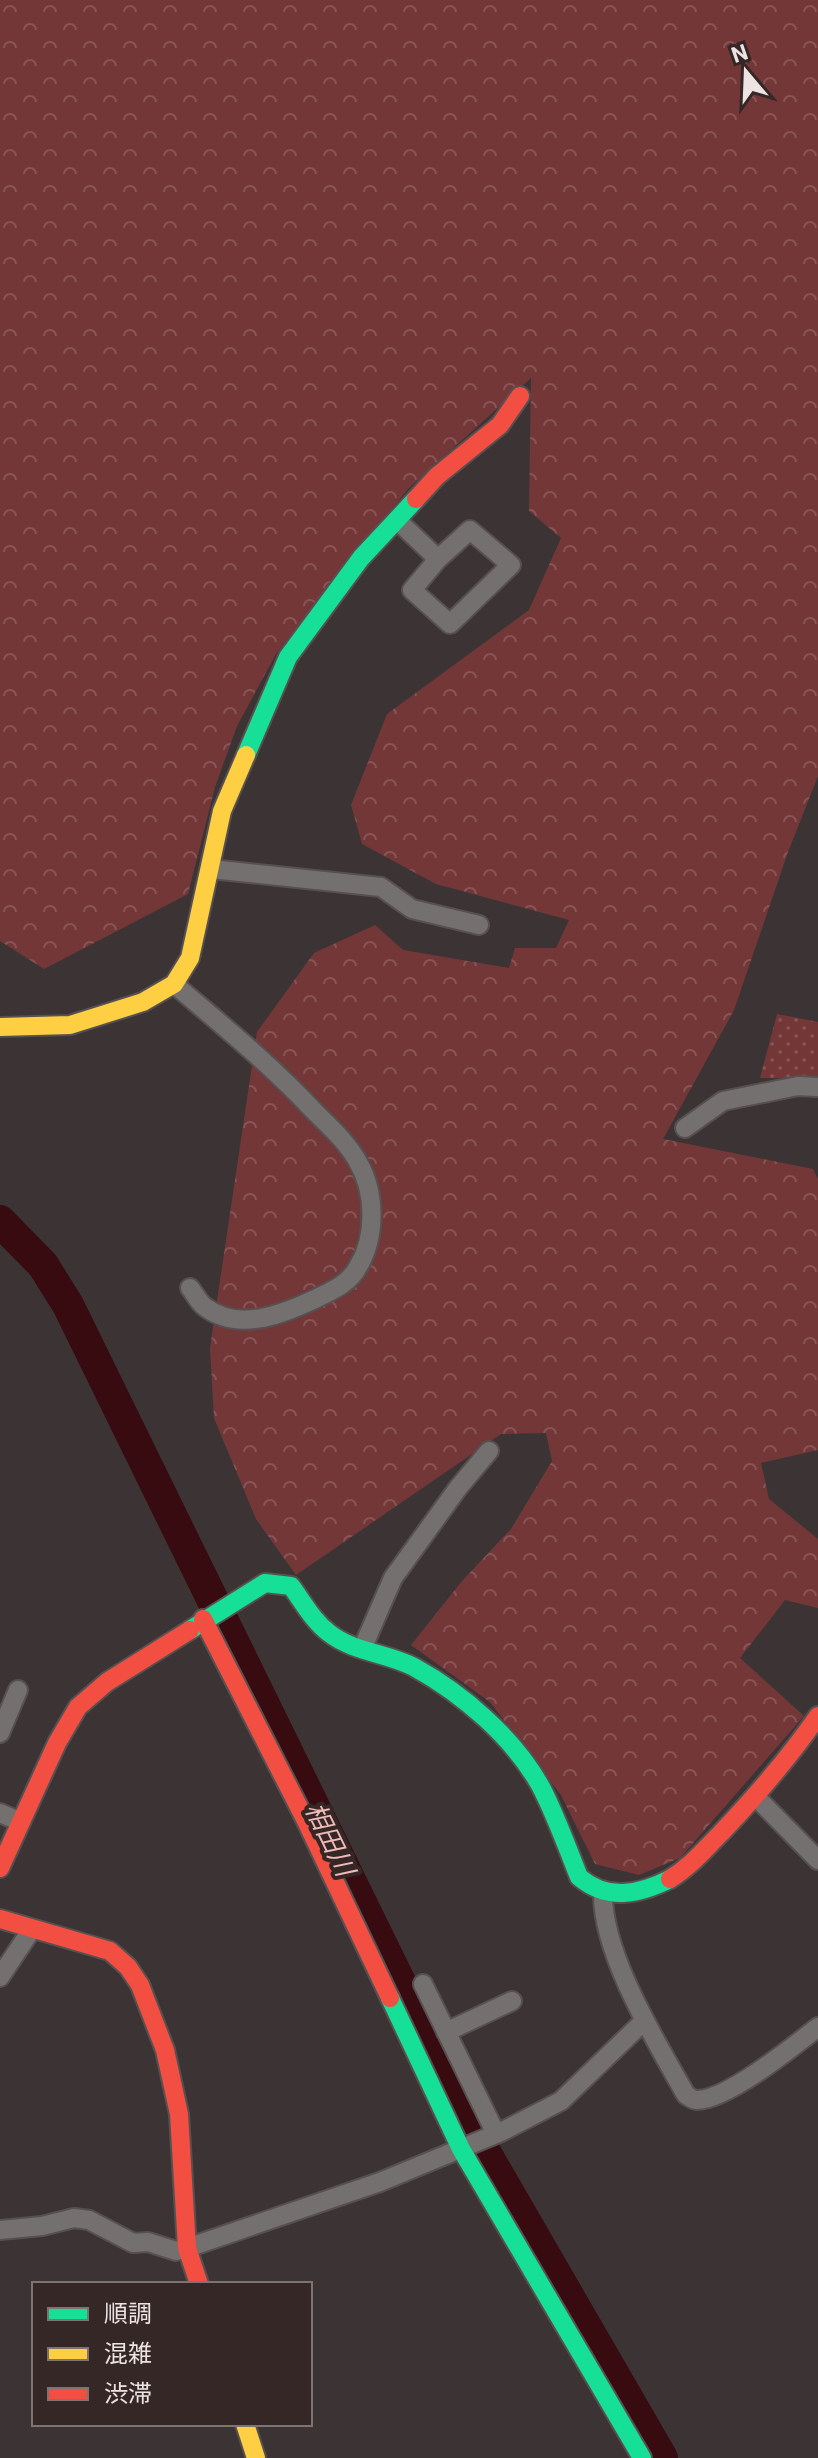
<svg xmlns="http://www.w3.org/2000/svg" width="818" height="2458" font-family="Roboto,'Noto Sans JP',sans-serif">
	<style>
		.forest { fill: url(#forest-crowns) }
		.park { fill: url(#park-dots) }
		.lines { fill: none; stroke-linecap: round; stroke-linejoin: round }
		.river { stroke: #370b0f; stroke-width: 32 }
		.street-casing { stroke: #575050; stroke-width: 22 }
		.fast-casing { stroke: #575050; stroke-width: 22 }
		.slow-casing { stroke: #575050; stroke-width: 22 }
		.jam-casing { stroke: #575050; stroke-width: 22 }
		.street { stroke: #757070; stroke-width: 18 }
		.fast { stroke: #16e098; stroke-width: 18 }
		.slow { stroke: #ffcf43; stroke-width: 18 }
		.jam { stroke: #f24e42; stroke-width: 18 }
		.labels { text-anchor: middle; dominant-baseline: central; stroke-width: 8; stroke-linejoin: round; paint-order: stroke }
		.water-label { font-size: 26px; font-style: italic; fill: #efbab8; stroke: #342726 }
	</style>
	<defs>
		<pattern id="forest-crowns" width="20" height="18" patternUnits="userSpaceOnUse" patternTransform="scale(2)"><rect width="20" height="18" fill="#743738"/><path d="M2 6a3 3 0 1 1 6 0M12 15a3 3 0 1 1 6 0" fill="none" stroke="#885455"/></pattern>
		<pattern id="park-dots" width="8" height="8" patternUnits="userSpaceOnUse" patternTransform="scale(2)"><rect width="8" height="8" fill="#743738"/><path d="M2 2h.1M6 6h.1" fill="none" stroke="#885455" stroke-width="1.8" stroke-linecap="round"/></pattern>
	</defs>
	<rect width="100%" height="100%" fill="#3c3434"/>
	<path class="forest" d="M0 0H818V776L788 852 734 1010 663 1139 813 1169 818 1179V1450L761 1463 769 1499 818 1539V1608L785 1600 740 1658 804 1716 680 1858 639 1875 595 1864 561 1795 490 1702 411 1645 462 1581 511 1529 552 1461 546 1433 501 1434 296 1575 256 1519 214 1418 210 1348 257 1032 314 953 375 925 403 950 509 968 515 948H556L569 920 436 884 362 844 351 805 387 714 529 610 561 538 529 511 531 378 408 489 276 654 237 726 215 787 188 894 44 969 0 941Z"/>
	<path class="park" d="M777 1014 818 1022V1079L760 1078Z"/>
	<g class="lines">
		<path class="river" d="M0 1221 43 1265 68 1305 474 2133 662 2458"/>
		<defs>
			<path id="street" d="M397 520 438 559 470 530 511 565 450 624 412 590 438 559
				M211 869 381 887 412 909 479 925
				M174 984C223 1026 269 1063 314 1111 330 1127 347 1142 358 1162 376 1193 376 1237 358 1267 349 1284 331 1291 315 1299 281 1315 238 1332 205 1307 199 1303 195 1294 190 1288
				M685 1128 723 1101 798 1086 818 1087
				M363 1647 393 1578 458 1488 489 1451
				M0 1733 18 1690
				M756 1797 818 1860
				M0 1813 21 1822
				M603 1893C602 1954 656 2041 686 2095 690 2097 693 2100 697 2100 727 2100 794 2046 818 2027
				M0 1977 32 1929
				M423 1984 496 2134
				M446 2032 512 2001
				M0 2230 42 2226 74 2218 89 2220 133 2243 148 2242 176 2251 187 2248 380 2182 501 2132 561 2101 644 2021"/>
			<path id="fast" d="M246 755 288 657 361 558 416 499
				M190 1630 265 1583 291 1586C303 1602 313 1621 329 1633 353 1652 387 1653 414 1667 463 1694 514 1738 541 1787 556 1816 567 1847 579 1877 607 1901 638 1895 670 1879
				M390 1998 461 2149 642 2458"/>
			<path id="slow" d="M0 1027 70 1025 143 1002 174 984 190 958 222 811 246 755
				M245 2424 256 2458"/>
			<path id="jam" d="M416 499 437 476 500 425 520 396
				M203 1619 306 1821 390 1998
				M0 1868 57 1743 78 1707 107 1682 190 1630
				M670 1879C690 1867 704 1850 721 1833 756 1796 789 1758 818 1716
				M0 1919 110 1951 128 1967 140 1985 165 2050 179 2114 187 2248 199 2284"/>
		</defs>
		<use href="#street" class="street-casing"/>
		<use href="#fast" class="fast-casing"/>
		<use href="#slow" class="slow-casing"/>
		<use href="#jam" class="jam-casing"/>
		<use href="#street" class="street"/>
		<use href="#fast" class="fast"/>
		<use href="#slow" class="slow"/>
		<use href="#jam" class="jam"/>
	</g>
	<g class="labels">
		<g class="water-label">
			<text transform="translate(330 1839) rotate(64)">相田川</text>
		</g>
	</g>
	<rect x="32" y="2282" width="280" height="144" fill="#342726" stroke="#7e7272" stroke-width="2"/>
	<rect x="48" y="2308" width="40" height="12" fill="#16e098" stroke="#7e7272" stroke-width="2"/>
	<text x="104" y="2322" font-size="24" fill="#ede3e3">順調</text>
	<rect x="48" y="2348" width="40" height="12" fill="#ffcf43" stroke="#7e7272" stroke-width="2"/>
	<text x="104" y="2362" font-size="24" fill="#ede3e3">混雑</text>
	<rect x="48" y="2388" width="40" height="12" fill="#f24e42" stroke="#7e7272" stroke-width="2"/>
	<text x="104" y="2402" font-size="24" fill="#ede3e3">渋滞</text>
	<g transform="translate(746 72) rotate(341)" stroke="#342726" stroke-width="6" paint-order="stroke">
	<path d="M0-6L14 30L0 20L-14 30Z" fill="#ede3e3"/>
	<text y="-12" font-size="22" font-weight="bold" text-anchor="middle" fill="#ede3e3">N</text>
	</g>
</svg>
